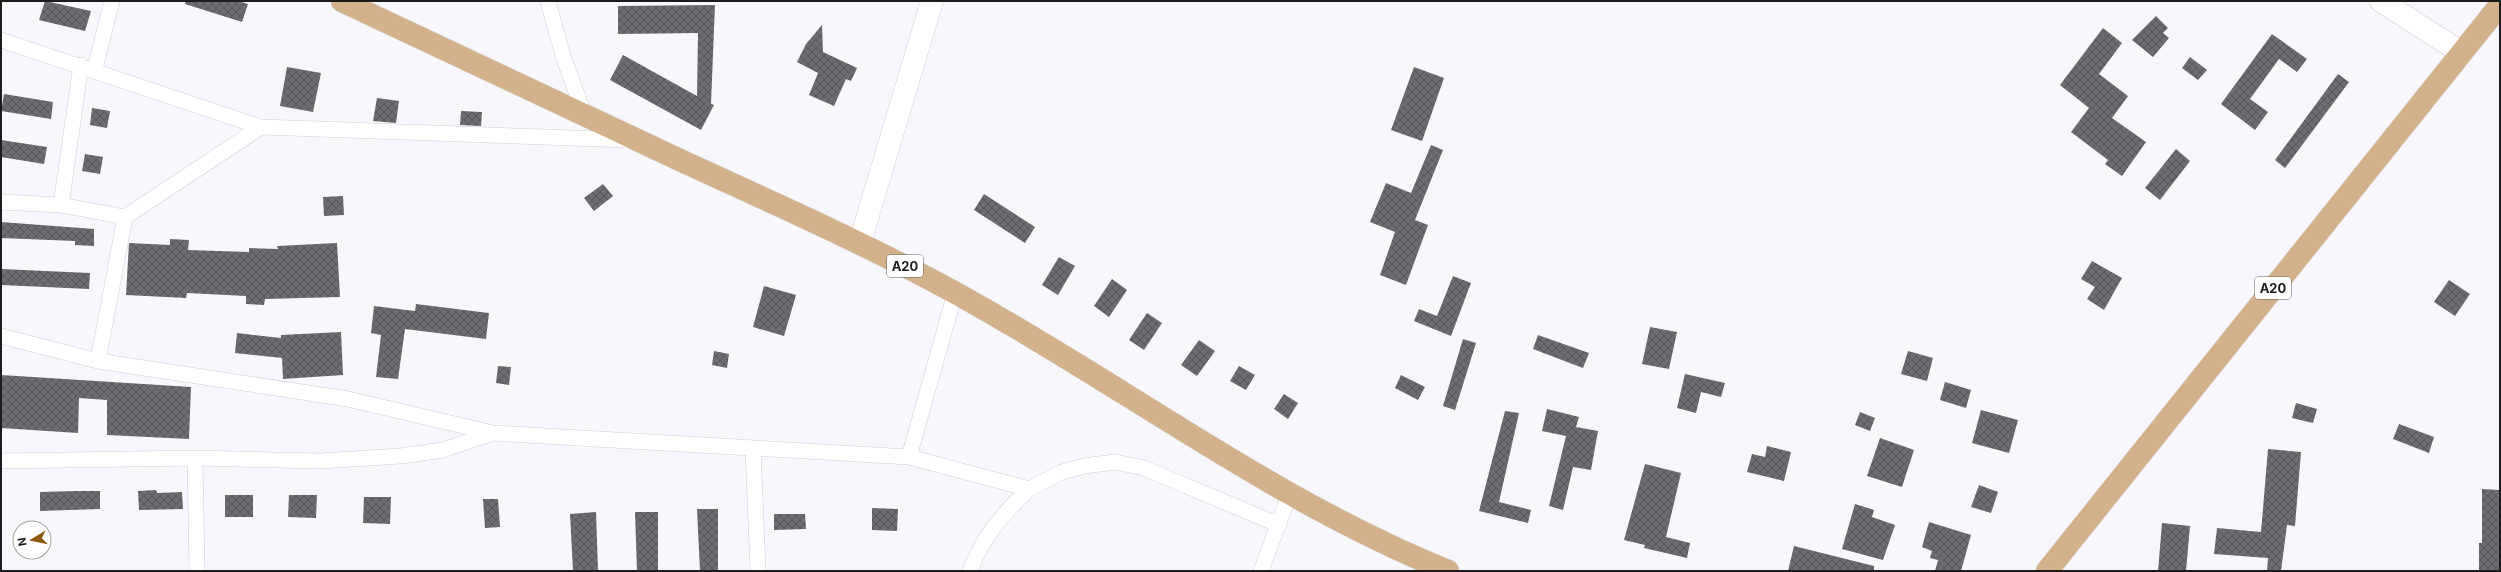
<svg xmlns="http://www.w3.org/2000/svg" width="2501" height="572" font-family="Inter,sans-serif">
	<style>
		.building { fill: url(#building-cross-hatch) }
		.lines { fill: none; stroke-linecap: round; stroke-linejoin: round }
		.street-casing { stroke: #d0ced4; stroke-width: 16 }
		.secondary-casing { stroke: #d0ced4; stroke-width: 23 }
		.primary-casing { stroke: #d6d6d6; stroke-width: 23 }
		.street { stroke: #fff; stroke-width: 15 }
		.secondary { stroke: #fff; stroke-width: 22 }
		.primary { stroke: #d3b18a; stroke-width: 22 }
		.labels { text-anchor: middle; dominant-baseline: central; stroke-width: 4; stroke-linejoin: round; paint-order: stroke }
		.shield { fill: #fff; stroke: #605f61; stroke-width: 1 }
		.shield-label { font-size: 13px; font-weight: bold; fill: #1c1b1d }
	</style>
	<defs>
		<pattern id="building-cross-hatch" width="8" height="8" patternUnits="userSpaceOnUse"><rect width="8" height="8" fill="#6e6c71"/><path d="M0 0l8 8M0 8l8-8" fill="none" stroke="#5a585c"/></pattern>
	</defs>
	<rect width="100%" height="100%" fill="#f8f7fd"/>
	<path class="building" d="M45 1 91 11 85 31 39 20Z
		M186 1H238L248 4 242 22 185 4Z
		M715 5 711 104 714 105 701 130 610 80 623 55 697 96 698 33 618 34V6Z
		M2156 16 2168 28 2163 33 2169 38 2153 57 2132 40Z
		M822 25 823 52 857 68 851 81 846 79 834 106 809 95 818 73 797 62 806 44Z
		M2103 28 2122 43 2099 74 2128 96 2112 118 2146 142 2122 176 2105 164 2108 160 2071 132 2089 108 2060 85Z
		M2272 34 2307 59 2297 72 2279 59 2250 99 2268 112 2255 130 2221 104Z
		M2190 57 2207 70 2198 80 2182 68Z
		M287 67 321 73 313 112 280 106Z
		M1414 67 1444 78 1422 141 1391 130Z
		M2338 74 2349 82 2285 168 2275 160Z
		M4 94 53 102 51 119 1 111Z
		M377 98 399 101 396 123 373 121Z
		M92 108 110 111 107 128 90 125Z
		M461 111 482 112 481 126 460 125Z
		M1 140 47 147 44 164 1 157Z
		M1431 145 1443 150 1415 220 1428 225 1406 285 1380 275 1395 232 1370 222 1386 183 1411 193Z
		M2176 149 2190 161 2160 200 2145 188Z
		M85 154 103 157 100 174 82 171Z
		M603 184 613 196 594 211 584 198Z
		M984 194 1035 227 1025 243 974 210Z
		M343 196 344 215 324 216 323 197Z
		M1 222 94 229V246L75 245V241L1 238Z
		M170 239 189 240 188 250 249 252V248L278 249 277 246 337 243 340 297 265 299 264 305 246 304V296L187 293 186 298 126 295 129 243 170 245Z
		M1059 257 1075 266 1058 295 1042 285Z
		M2092 261 2122 278 2104 310 2087 299 2095 287 2081 279Z
		M1 269 90 273 89 289 1 285Z
		M1453 276 1471 283 1451 336 1414 321 1419 309 1437 316Z
		M1112 279 1127 290 1109 317 1094 306Z
		M2449 280 2470 294 2455 316 2434 302Z
		M764 286 796 295 784 336 753 327Z
		M416 304 489 313 486 339 405 329 398 379 376 377 381 335 371 333 374 306 415 311Z
		M1147 313 1162 323 1144 350 1129 340Z
		M1650 327 1677 332 1669 369 1642 364Z
		M341 332 343 375 283 379 282 358 235 353 237 333 281 338V335Z
		M1538 335 1589 353 1583 368 1533 349Z
		M1463 339 1476 343 1455 410 1443 406Z
		M1199 340 1215 351 1197 376 1181 365Z
		M714 351 729 354 727 368 712 365Z
		M1908 351 1933 358 1927 381 1901 374Z
		M498 366 511 367 509 385 496 383Z
		M1239 366 1255 375 1246 390 1230 381Z
		M1685 374 1725 383 1721 397 1701 392 1696 413 1677 408Z
		M1 375 191 387 189 439 107 435V400L79 398 78 433 1 428Z
		M1401 375 1425 387 1418 400 1395 388Z
		M1945 382 1971 390 1966 408 1940 400Z
		M1284 394 1298 403 1288 419 1274 409Z
		M2296 403 2317 409 2313 423 2292 418Z
		M1547 409 1579 417 1576 427 1598 431 1591 470 1573 467 1563 510 1549 506 1566 436 1542 431Z
		M1981 410 2018 420 2009 453 1972 443Z
		M1505 411 1519 413 1499 502 1531 510 1528 523 1479 511Z
		M1860 412 1875 418 1870 431 1855 425Z
		M2399 424 2434 437 2429 453 2393 439Z
		M1880 438 1914 450 1902 487 1867 476Z
		M1767 446 1791 452 1784 481 1747 472 1752 454 1765 457Z
		M2268 449 2301 452 2295 526 2287 525 2281 571H2267L2268 558 2214 554 2217 528 2261 532Z
		M1645 464 1681 473 1666 537 1690 543 1687 558 1644 548 1645 545 1624 540Z
		M1979 485 1998 492 1991 513 1971 507Z
		M2482 489 2500 490V571H2479V543H2482Z
		M156 490 157 493 182 492 183 509 139 510 138 491Z
		M76 491H100V509L40 511V492Z
		M225 495H253V517H225Z
		M289 495H317L316 518 288 517Z
		M364 497H391L390 524 363 523Z
		M483 499H498L500 527 485 528Z
		M1855 504 1874 510 1872 517 1895 525 1883 560 1842 549Z
		M872 508 898 509 897 531 872 530Z
		M697 509H718V571H700Z
		M596 512 598 571H573L570 514Z
		M635 512H658V571H637Z
		M774 514H805L806 529 774 530Z
		M1929 522 1971 535 1961 571H1935L1938 560 1930 558 1932 551 1922 547Z
		M2162 523 2190 526 2186 571H2158Z
		M1794 546 1874 566V571H1788Z"/>
	<g class="lines">
		<defs>
			<path id="street" d="M548 1 563 56 585 116
				M1 40 261 127
				M95 69 112 1
				M1 202 61 205 125 217 98 361
				M61 205 81 65
				M125 217 261 127 630 140
				M1 336 98 361 348 399 493 433 909 457 1029 489 1062 472 1084 466 1115 462 1144 468 1279 525
				M753 449 758 571
				M909 457 955 293
				M195 458 197 571
				M1 461 195 458 320 461 401 456 443 450 493 433
				M970 571C983 536 1002 515 1029 489
				M1261 571 1290 493"/>
			<path id="secondary" d="M2381 1 2462 53
				M860 242 932 1"/>
			<path id="primary" d="M342 1C455 54 568 108 682 161 773 203 864 243 952 291 1119 382 1272 500 1448 571
				M2047 571 2500 5"/>
		</defs>
		<use href="#street" class="street-casing"/>
		<use href="#secondary" class="secondary-casing"/>
		<use href="#primary" class="primary-casing"/>
		<use href="#street" class="street"/>
		<use href="#secondary" class="secondary"/>
		<use href="#primary" class="primary"/>
	</g>
	<g class="labels">
		<g class="shield">
			<rect x="887" y="255" width="36" height="22" rx="3"/>
			<rect x="2255" y="277" width="36" height="22" rx="3"/>
		</g>
		<g class="shield-label">
			<text x="905" y="266">A20</text>
			<text x="2273" y="288">A20</text>
		</g>
	</g>
	<rect width="2501" height="572" fill="none" stroke="#1c1b1d" stroke-width="4"/>
	<g transform="translate(32 540) rotate(260)"><circle r="19" fill="#ffffff" stroke="#a4a4a5"/>
	<path d="M0-3L7 15L0 10L-7 15Z" fill="#8d5709"/>
	<text y="-6" font-size="11" font-weight="bold" text-anchor="middle" fill="#1c1b1d">N</text>
	</g>
</svg>
